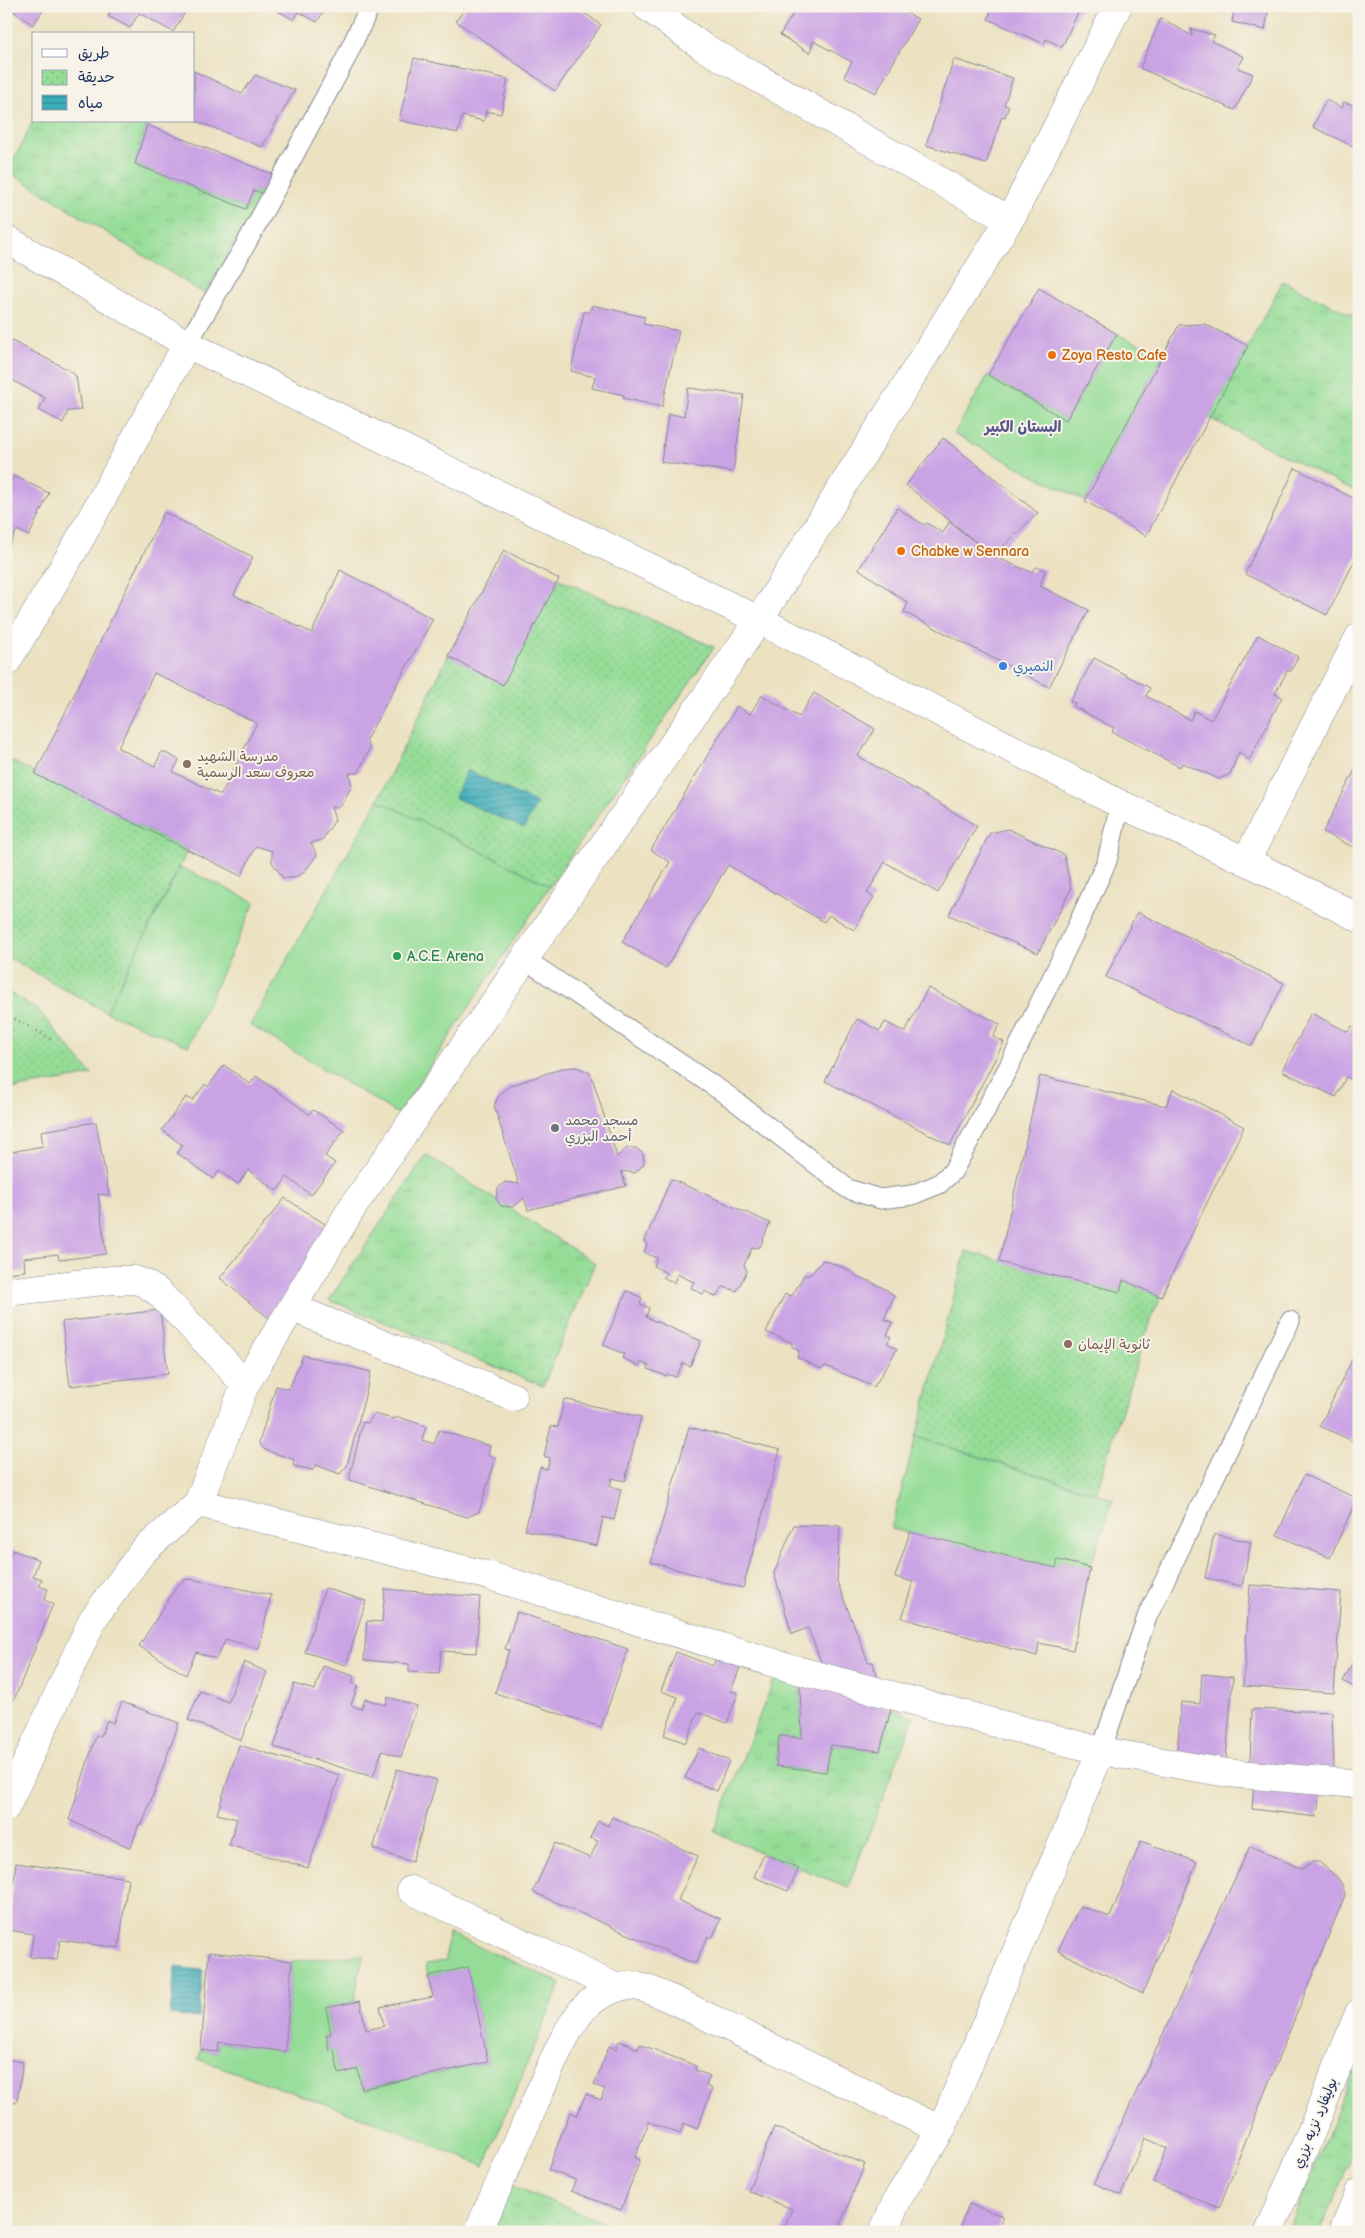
<svg xmlns="http://www.w3.org/2000/svg" width="1365" height="2238" font-family="'Balsamiq Sans','Playpen Sans Arabic',sans-serif">
	<style>
		.grass { fill: url(#grass-tufts); stroke: #58867a }
		.park { fill: url(#park-dots); stroke: #58867a }
		.garden { fill: #95dd97; stroke: #58867a }
		.water { fill: url(#water-rules); stroke: #2c6e8c }
		.building { fill: #caa3e4; fill-rule: evenodd }
		.lines { fill: none; stroke-linecap: round; stroke-linejoin: round }
		.lane-casing { stroke: #848890; stroke-width: 21 }
		.street-casing { stroke: #848890; stroke-width: 29 }
		.secondary-casing { stroke: #848890; stroke-width: 29 }
		.highway-casing { stroke: #848890; stroke-width: 29 }
		.path { stroke: #848890; stroke-width: 3; stroke-dasharray: 1 4; stroke-linecap: butt }
		.lane { stroke: #fff; stroke-width: 19 }
		.street { stroke: #fff; stroke-width: 28 }
		.secondary { stroke: #fff; stroke-width: 28 }
		.highway { stroke: #fff; stroke-width: 28 }
		.food-dot { fill: #e8710a; stroke: #f7f3e8; stroke-width: 2 }
		.shop-dot { fill: #3f7fe0; stroke: #f7f3e8; stroke-width: 2 }
		.education-dot { fill: #8d6e63; stroke: #f7f3e8; stroke-width: 2 }
		.leisure-dot { fill: #2e9e5b; stroke: #f7f3e8; stroke-width: 2 }
		.worship-dot { fill: #6b7280; stroke: #f7f3e8; stroke-width: 2 }
		.labels { text-anchor: middle; dominant-baseline: central; stroke-width: 4; stroke-linejoin: round; paint-order: stroke }
		.food-label { font-size: 14px; fill: #c56008; stroke: #f7f3e8; text-anchor: start }
		.shop-label { font-size: 14px; fill: #366cbe; stroke: #f7f3e8; text-anchor: start }
		.education-label { font-size: 14px; fill: #785e54; stroke: #f7f3e8; text-anchor: start }
		.leisure-label { font-size: 14px; fill: #27864d; stroke: #f7f3e8; text-anchor: start }
		.worship-label { font-size: 14px; fill: #5b616d; stroke: #f7f3e8; text-anchor: start }
		.street-label { font-size: 14px; fill: #1b2f5e; stroke: #f7f3e8 }
		.neighbourhood-label { font-size: 15px; font-weight: bold; fill: #58588d; stroke: #f7f3e8 }
	</style>
	<defs>
		<pattern id="grass-tufts" width="24" height="20" patternUnits="userSpaceOnUse" patternTransform="scale(1.25)"><rect width="24" height="20" fill="#95dd97"/><path d="M3 7l-1-3M5 7V3M7 7l1-3M15 17l-1-3M17 17v-4M19 17l1-3" fill="none" stroke="#80be85"/></pattern>
		<pattern id="park-dots" width="8" height="8" patternUnits="userSpaceOnUse" patternTransform="scale(1.25)"><rect width="8" height="8" fill="#95dd97"/><path d="M2 2h.1M6 6h.1" fill="none" stroke="#80be85" stroke-width="1.8" stroke-linecap="round"/></pattern>
		<pattern id="water-rules" width="6" height="5" patternUnits="userSpaceOnUse" patternTransform="scale(1.25)"><rect width="6" height="5" fill="#3cacb9"/><path d="M0 2.5h6" fill="none" stroke="#328c9a"/></pattern>
	</defs>
	<rect width="100%" height="100%" fill="#f7f3e8"/>
	<filter id="ink" filterUnits="userSpaceOnUse"><feTurbulence type="fractalNoise" baseFrequency=".02" numOctaves="2"/><feDisplacementMap in="SourceGraphic" scale="10" xChannelSelector="R" yChannelSelector="G"/><feConvolveMatrix kernelMatrix="1 2 1 2 8 2 1 2 1" color-interpolation-filters="sRGB"/></filter>
	<filter id="wash" filterUnits="userSpaceOnUse"><feTurbulence type="fractalNoise" baseFrequency=".0096" numOctaves="4" result="noise"/><feDisplacementMap in="SourceGraphic" scale="20" xChannelSelector="R" yChannelSelector="G"/><feGaussianBlur stdDeviation="1.12" result="paint"/><feColorMatrix in="noise" values="0 0 0 0 0 0 0 0 0 0 0 0 0 0 0 0 0 1.4 0 .05"/><feComposite in="paint" operator="in"/></filter>
	<g filter="url(#wash)">
		<rect width="100%" height="100%" fill="#ece2c2"/>
		<path class="grass" d="M34 119V121H153L147 125 135 164 246 209 254 190 264 194 205 294 8 171Z
			M1283 281 1359 319V493L1209 418Z
			M426 1155 595 1263 543 1386 329 1300Z
			M775 1677 800 1682 802 1738 779 1736 776 1766 826 1772 831 1745 880 1751 891 1709 914 1717 848 1887 764 1854 714 1831Z
			M1359 2058V2139L1319 2232H1288Z
			M511 2185 626 2232H494Z"/>
		<path class="park" d="M504 550 559 579 714 647 550 886 378 800 448 656Z
			M11 761 188 850 106 1012 6 956V771Z
			M6 991 38 1010 92 1075 6 1090Z
			M966 1251 1120 1292 1123 1280 1161 1297 1149 1323 1096 1493 916 1437Z"/>
		<path class="garden" d="M1117 334 1163 355 1085 501 954 434 988 375 1066 420Z
			M378 800 550 886 398 1114 250 1025Z
			M180 867 255 902 188 1046 106 1012Z
			M916 1437 1113 1499 1090 1568 1058 1560 1056 1568 891 1529Z
			M448 1933 561 1983 484 2166 379 2123 198 2059 201 2050 218 2052 219 2042 285 2051 292 1961 363 1955 354 2002 326 2008 331 2034 326 2036 329 2051 334 2050 339 2073 358 2069 363 2089 488 2062 468 1968 428 1976 426 1964 446 1961Z"/>
		<path class="water" d="M467 770 537 803 524 828 455 798Z
			M175 1967 203 1970 199 2018 170 2015Z"/>
		<g id="blocks">
			<path class="building" d="M6 6H46L33 25Z
				M108 6H189L173 32 139 13 130 28 108 16 112 8Z
				M269 6H327L317 22 299 12 294 20Z
				M467 6H575L601 25 555 91 456 21Z
				M798 6H903L901 10 918 19 876 93 844 76 852 62 813 41 810 53 780 35Z
				M993 6H1081L1062 47 1046 39 1044 44 988 19Z
				M1235 6H1269L1265 30 1232 22Z
				M1161 18 1192 36 1191 29 1215 35 1211 41 1244 57 1238 68 1253 74 1235 110 1140 68Z
				M414 58 508 79 501 114 486 111 484 121 462 116 458 133 399 120Z
				M954 59 1013 78 1004 105 1009 106 1005 117 1002 116 986 164 926 145Z
				M194 71 242 94 255 75 295 90 262 147 194 120Z
				M1326 100 1342 108 1344 102 1359 107V149L1313 127Z
				M147 125 272 174 264 194 254 190 246 209 135 164Z
				M1039 288 1117 334 1066 420 988 375Z
				M592 305 645 317 643 324 679 331 662 407 623 398 624 395 592 388 595 377 571 371 584 312H590Z
				M1205 324 1248 346 1146 536 1085 501 1179 325Z
				M6 338 69 370 76 376 81 410 68 411 63 423 39 410 45 398 6 377Z
				M688 388 744 395 733 472 661 462 668 414 684 416Z
				M943 438 1038 513 993 556 1031 572 1037 567 1045 570 1040 586 1089 610 1049 687 904 612 908 603 859 569 897 508 924 525 927 523 943 533 949 522 977 543 906 485Z
				M1295 468 1359 501V552L1327 615 1245 574Z
				M14 476 49 493 29 536 17 530 6 552V493Z
				M164 512 253 557 234 595 312 633 340 570 433 619 366 740 370 748 358 773H349L352 786 340 807H331L335 820 322 840 311 843 317 855 303 873 294 878H283L272 862V851L256 846 241 876 35 774ZM154 673 257 723 221 795 173 772 179 760 162 751 155 766 118 748Z
				M504 550 559 579 503 685 448 656Z
				M1258 635 1298 657 1291 671H1287L1275 694 1282 697 1249 760 1239 752 1230 774 1219 779 1182 763 1180 767 1112 732 1114 728 1073 706 1075 703 1070 702 1094 658 1150 688 1146 696 1190 720 1194 711 1211 720Z
				M814 693 875 729 858 756 977 826 938 893 885 862 867 893 874 897 854 930 829 915 824 922 728 865 666 968 622 942 670 862 651 850 737 706 750 714 762 695 799 717Z
				M1359 762V850L1323 832Z
				M1008 829 1064 855 1071 889 1038 953 949 915 990 833Z
				M1137 912 1284 983 1252 1046 1106 977Z
				M928 988 1000 1024 993 1037 1004 1042 950 1145 825 1081 857 1019 880 1031 885 1022 905 1032Z
				M1311 1013 1348 1032 1352 1026 1359 1029V1083L1346 1077 1336 1097 1282 1071Z
				M224 1065 250 1084 256 1076 309 1114 313 1110 344 1130 325 1156 335 1163 311 1195 287 1177 277 1191 248 1170 238 1184 219 1171 213 1179 177 1153 182 1145 162 1130 186 1097 193 1100 205 1084 208 1087Z
				M576 1067 589 1072 592 1077 617 1157 627 1148H636L643 1154 644 1164 635 1173 621 1171 626 1186 528 1210 524 1198 513 1207 501 1206 496 1199 498 1188 505 1182 519 1184 494 1106 498 1097 509 1086 563 1068Z
				M1040 1076 1166 1106 1173 1089 1244 1127 1161 1297 1123 1280 1120 1292 999 1262Z
				M96 1122 109 1195 98 1194 106 1254 59 1260 58 1254 24 1258 25 1271 6 1273V1153L43 1146 41 1131Z
				M671 1179 770 1223 760 1247 752 1248 744 1265 747 1271 737 1291 723 1287 716 1297 705 1291 703 1294 691 1288 694 1282 677 1274 674 1283 663 1277 666 1273 654 1266 657 1258 644 1253 647 1244 644 1242Z
				M285 1198 334 1230 271 1320 220 1278Z
				M823 1260 845 1268 860 1278 867 1280 887 1290 894 1296 884 1319 893 1323 887 1335 891 1337 887 1343 897 1349 874 1387 826 1366 821 1369 797 1357 799 1351 792 1347V1343L766 1332 785 1294 792 1296 804 1275H810Z
				M627 1291 642 1298 640 1304 649 1308 646 1317 701 1341 690 1366 683 1363 676 1377 667 1374 666 1376 648 1369 649 1366 641 1362 639 1366 622 1358 624 1354 603 1345Z
				M160 1310 168 1374 70 1386 62 1322Z
				M1359 1345V1444L1320 1426Z
				M303 1355 371 1372 347 1466 340 1474 316 1465 313 1470 293 1466 294 1460 292 1459 265 1450 259 1443 276 1386 289 1389Z
				M564 1399 641 1417 625 1481 612 1478 610 1487 621 1489 614 1520 603 1517 597 1546 525 1530 540 1467 547 1469 550 1458 544 1456 551 1426 558 1427Z
				M374 1414 393 1419 398 1417 426 1426 422 1440 434 1444 439 1430 490 1446 488 1455 496 1458 479 1512 467 1517 350 1480V1474L363 1422 368 1423Z
				M689 1427 780 1450 743 1588 651 1562Z
				M1304 1475 1357 1498 1330 1558 1277 1535Z
				M794 1525 840 1526 837 1581 868 1662H873L877 1680 825 1672 808 1628 792 1634 774 1573Z
				M910 1532 1056 1568 1058 1560 1090 1568 1073 1650 1039 1643 1037 1656 902 1618 913 1582 895 1577Z
				M1214 1534 1251 1542 1242 1586 1205 1578Z
				M13 1550 39 1560 33 1576 42 1579 39 1586 48 1589 44 1600 53 1604 14 1700 6 1697V1561Z
				M191 1579 271 1595 259 1649 226 1639 216 1659 196 1652 186 1675 139 1646 177 1586 184 1580Z
				M1250 1585 1341 1592 1334 1693 1243 1686Z
				M325 1588 366 1601 346 1665 305 1652Z
				M385 1589 480 1597 476 1653 441 1651 439 1674 409 1672V1664L364 1660 367 1621 382 1622Z
				M517 1612 628 1649 601 1727 495 1693 509 1650 505 1649Z
				M1359 1651V1690L1343 1681Z
				M676 1652 713 1666 717 1656 741 1665 731 1691 738 1693 727 1723 698 1712 686 1743 664 1735 678 1697 661 1691Z
				M244 1662 267 1672 241 1740 188 1720 200 1691 228 1702Z
				M323 1666 354 1676 352 1683 358 1685 351 1705 361 1709 365 1699 386 1705 388 1697 417 1706 401 1757 382 1751 373 1777 274 1747 294 1684 315 1690Z
				M1202 1674 1233 1677 1226 1759 1177 1755 1181 1702 1200 1704Z
				M800 1682 891 1709 880 1751 831 1745 826 1772 776 1766 779 1736 802 1738Z
				M122 1702 179 1723 142 1825 139 1824 131 1848 69 1820 96 1736H101L107 1720 113 1723Z
				M1252 1709 1332 1712 1334 1769 1250 1765Z
				M239 1745 340 1775 308 1868 229 1845 237 1819 217 1814Z
				M699 1748 729 1761 717 1791 685 1778Z
				M397 1769 437 1780 412 1862 373 1849Z
				M1254 1782 1320 1788 1317 1817 1252 1809Z
				M612 1817 698 1856 678 1900 721 1919 712 1938 708 1936 695 1964 533 1892 555 1843 590 1858 598 1841 590 1838 598 1821 608 1826Z
				M1141 1841 1197 1862 1143 1993 1058 1951 1080 1906 1110 1917Z
				M1250 1846 1302 1869 1312 1862H1319L1337 1877 1342 1884 1345 1895 1268 2084 1219 2208 1153 2182 1167 2148 1145 2138 1121 2195 1094 2183Z
				M764 1854 799 1868 788 1891 754 1877Z
				M16 1863 128 1878 119 1948 60 1940 57 1960 30 1957 33 1934 8 1930Z
				M209 1952 292 1961 285 2052 219 2042 218 2052 201 2050Z
				M468 1967 488 2062 362 2089 358 2069 339 2074 334 2050 329 2051 326 2035 331 2034 326 2008 360 2001 366 2030 384 2026 380 2007 433 1997 428 1976Z
				M619 2041 638 2049 640 2044 696 2066 695 2070 710 2076 706 2086 712 2089 697 2129 684 2123 680 2134 649 2122 635 2157 640 2160 621 2210 571 2191 576 2180 548 2170 570 2112 577 2115 586 2094 601 2100 605 2089 594 2085 609 2046 616 2049Z
				M6 2059 23 2062 17 2102 6 2101Z
				M774 2127 865 2164 837 2232H782L792 2209 748 2191Z
				M969 2204 1003 2216 997 2232H958Z"/>
		</g>
	</g>
	<g filter="url(#ink)">
		<use href="#blocks" fill-opacity="0" stroke="#848890" stroke-width="1"/>
		<g class="lines">
			<defs>
				<path id="lane" d="M187 344 246 244 345 60 370 6
					M526 960 730 1097 848 1189 880 1199 912 1195 939 1184 953 1171 1008 1068 1073 935 1107 861 1120 804
					M1101 1751 1147 1617 1290 1321"/>
				<path id="street" d="M646 6 703 47 1009 220
					M6 663 80 539 187 344
					M1246 861 1359 637
					M6 1292 112 1280H135L144 1283 158 1292 215 1351 245 1385
					M293 1308 513 1397
					M198 1503 490 1576 797 1670 1101 1751 1227 1773 1359 1784
					M6 1807 93 1619 143 1551 198 1503 245 1385 352 1208 759 620 1013 214 1118 6
					M411 1890 617 1988
					M478 2232C497 2189 516 2146 535 2103 548 2073 563 2033 584 2008 592 2000 606 1992 616 1988 635 1981 654 1992 671 1999L941 2130
					M883 2232 898 2198 941 2130 1101 1751"/>
				<path id="secondary" d="M6 239 187 344 759 620 1120 804 1246 861 1359 918"/>
				<path id="highway" d="M1269 2232 1317 2118 1359 2013
					M1343 2232 1359 2193"/>
			</defs>
			<use href="#lane" class="lane-casing"/>
			<use href="#street" class="street-casing"/>
			<use href="#secondary" class="secondary-casing"/>
			<use href="#highway" class="highway-casing"/>
			<path class="path" d="M6 1014 51 1039"/>
			<use href="#lane" class="lane"/>
			<use href="#street" class="street"/>
			<use href="#secondary" class="secondary"/>
			<use href="#highway" class="highway"/>
		</g>
	</g>
	<g class="food-dot">
		<circle cx="1052" cy="355" r="5"/>
		<circle cx="901" cy="551" r="5"/>
	</g>
	<circle class="shop-dot" cx="1003" cy="666" r="5"/>
	<g class="education-dot">
		<circle cx="187" cy="764" r="5"/>
		<circle cx="1068" cy="1344" r="5"/>
	</g>
	<circle class="leisure-dot" cx="397" cy="956" r="5"/>
	<circle class="worship-dot" cx="555" cy="1128" r="5"/>
	<g class="labels">
		<g class="food-label">
			<text x="1062" y="355">Zoya Resto Cafe</text>
			<text x="911" y="551">Chabke w Sennara</text>
		</g>
		<g class="shop-label">
			<text x="1013" y="666">النميري</text>
		</g>
		<g class="education-label">
			<text x="197" y="756">مدرسة الشهيد<tspan x="197" dy="16">معروف سعد الرسمية</tspan></text>
			<text x="1078" y="1344">ثانوية الإيمان</text>
		</g>
		<g class="leisure-label">
			<text x="407" y="956">A.C.E. Arena</text>
		</g>
		<g class="worship-label">
			<text x="565" y="1120">مسجد محمد<tspan x="565" dy="16">أحمد البزري</tspan></text>
		</g>
		<g class="street-label">
			<text transform="translate(1315 2123) rotate(-68)">بوليفارد نزيه بزري</text>
		</g>
		<g class="neighbourhood-label">
			<text x="1023" y="427">البستان الكبير</text>
		</g>
	</g>
	<rect width="1365" height="2238" fill="none" stroke="#f7f3e8" stroke-width="25"/>
	<rect x="32" y="32" width="162" height="90" fill="#f7f3e8" stroke="#9fa5b1"/>
	<rect x="42" y="49" width="25" height="8" fill="#ffffff" stroke="#9fa5b1"/>
	<text x="78" y="58" font-size="15" fill="#1b2f5e">طريق</text>
	<rect x="42" y="70" width="25" height="15" fill="url(#park-dots)" stroke="#9fa5b1"/>
	<text x="78" y="82" font-size="15" fill="#1b2f5e">حديقة</text>
	<rect x="42" y="95" width="25" height="15" fill="url(#water-rules)" stroke="#9fa5b1"/>
	<text x="78" y="108" font-size="15" fill="#1b2f5e">مياه</text>
</svg>
